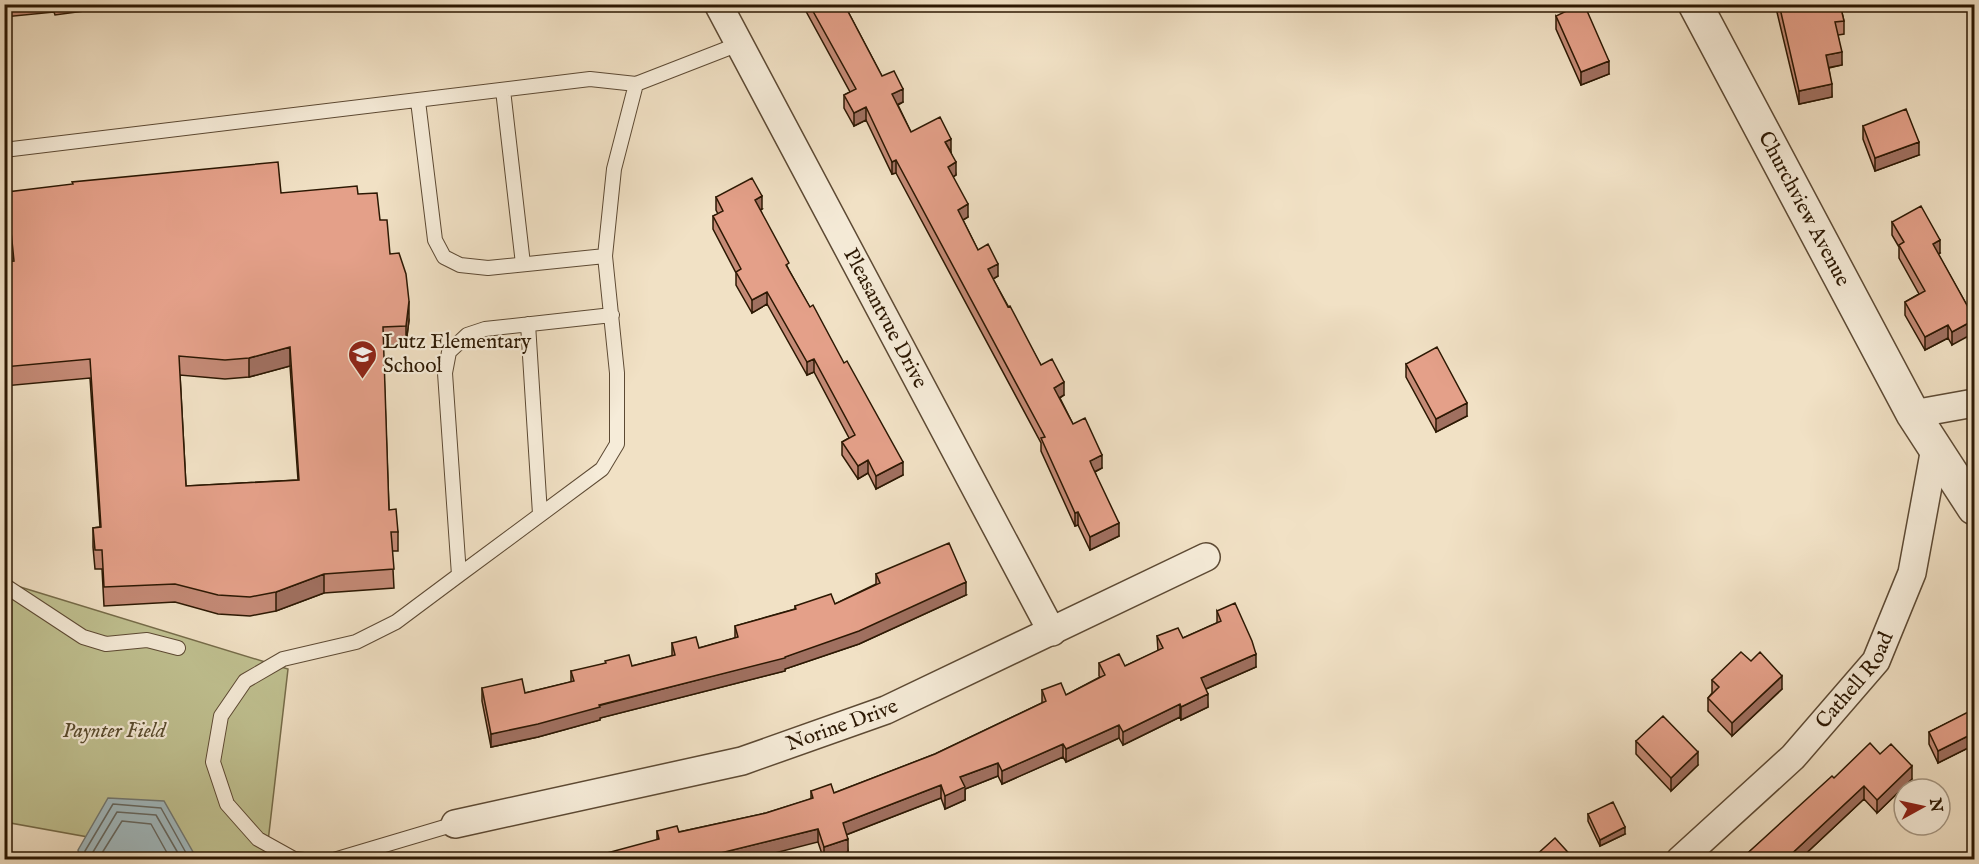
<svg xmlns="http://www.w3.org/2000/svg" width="1979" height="864" font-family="'IM FELL English',serif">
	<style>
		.green { fill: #c0c191; stroke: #766c4a; stroke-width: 1.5 }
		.water { fill: #a1bac0; stroke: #727974; stroke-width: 1.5 }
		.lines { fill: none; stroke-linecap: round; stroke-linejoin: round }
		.shore { stroke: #666962; stroke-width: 1.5 }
		.service-casing { stroke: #5d4a34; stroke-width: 16 }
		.minor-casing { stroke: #5d4a34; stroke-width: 30 }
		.tertiary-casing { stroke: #5d4a34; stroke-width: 36 }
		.service { stroke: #f6ecd9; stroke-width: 14 }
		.minor { stroke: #f6ecd9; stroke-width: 27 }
		.tertiary { stroke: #f6ecd9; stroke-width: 33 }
		.wall { fill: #c48a76; stroke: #2c1803; stroke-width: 1.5; fill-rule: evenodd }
		.shaded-wall { fill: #a07060; stroke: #2c1803; stroke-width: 1.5 }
		.building { fill: #e4a089; stroke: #2c1803; stroke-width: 1.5; fill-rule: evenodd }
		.labels { text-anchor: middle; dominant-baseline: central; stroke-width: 4.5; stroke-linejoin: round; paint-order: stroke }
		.street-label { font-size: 21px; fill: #2c1803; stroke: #f6ecd9 }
		.poi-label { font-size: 21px; fill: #2c1803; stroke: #f6ecd9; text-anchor: start }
		.park-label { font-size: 21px; font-style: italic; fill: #584b2e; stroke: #f6ecd9 }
	</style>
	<rect width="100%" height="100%" fill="#f1e1c5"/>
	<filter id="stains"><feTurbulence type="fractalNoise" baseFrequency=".00333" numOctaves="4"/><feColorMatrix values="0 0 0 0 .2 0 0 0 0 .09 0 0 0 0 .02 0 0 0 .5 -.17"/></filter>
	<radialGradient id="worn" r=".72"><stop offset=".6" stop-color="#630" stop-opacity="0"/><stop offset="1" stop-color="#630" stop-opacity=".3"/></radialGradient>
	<path class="green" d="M4 582 288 669 266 859H210L5 822Z"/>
	<path class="water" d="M108 798 164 801 197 859H80L78 850Z"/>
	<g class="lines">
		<path class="shore" d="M86 860 85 851 113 804 161 808 190 860
			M93 860V852L117 812 156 815 182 860
			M102 860V853L122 821 151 824 171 860"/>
		<defs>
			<path id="service" d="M503 90 523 264
				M418 101 435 240 444 257 460 265 488 268 605 256
				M4 150 590 79 636 84 739 44
				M612 315 485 329 467 335 449 352 445 373 459 575 602 469 617 444V373L605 256 614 169 636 84
				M528 324 540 514
				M4 585 83 637 106 644 147 640 178 648
				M304 860 294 859 258 839 227 804 213 762 221 716 245 681 283 659 356 642 396 622 459 575
				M334 860 455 824"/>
			<g id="minor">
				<path id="s1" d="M718 4 1052 632"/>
				<path d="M1913 414 1974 403"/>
				<path id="s2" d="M455 824 742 761 886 710 1206 557"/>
				<path id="s3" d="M1680 860 1793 757 1876 661 1912 573 1935 448"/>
			</g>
			<g id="tertiary">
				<path id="s4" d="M1695 4 1913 414 1974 508"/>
			</g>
		</defs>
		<use href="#service" class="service-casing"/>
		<use href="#minor" class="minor-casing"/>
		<use href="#tertiary" class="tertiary-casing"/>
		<use href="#service" class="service"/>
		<use href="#minor" class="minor"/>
		<use href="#tertiary" class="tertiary"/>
	</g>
	<path class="wall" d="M4 4H91V10L55 15 54 12 4 17Z
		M802 4H844L882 76 903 102 898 105 911 132 951 152 956 175 953 177 968 217 963 220 978 250 998 276 993 279 1041 365 1064 395 1060 398 1073 424 1102 468 1095 472 1119 536 1090 550 1078 525 1075 526 1041 451V443L896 173 892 174 866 120 854 126 844 108V95L850 92Z
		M1775 4H1840L1844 21V34L1838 35 1842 65 1829 68 1832 97 1799 104Z
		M1556 16 1609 74 1581 85 1556 29Z
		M1863 126 1919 155 1875 171 1863 139Z
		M7 192 358 194 380 220 409 320 406 344 383 346 389 510 398 532V551H392L394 588 324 593 276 611 250 616 218 614 175 602 104 606 102 569H95L93 547V528L100 527 90 378 4 386V262L12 261 7 211ZM290 366 298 480 186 486 180 375 225 379 249 377Z
		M716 197 762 209 760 210 789 270 903 475 876 489 868 473 858 479 842 455V442L849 438 814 372 807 375 767 304 752 313 736 285V273L713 229V216L718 214 716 210Z
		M1892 222 1940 253 1938 254 1974 318 1952 345 1948 338 1925 350 1905 315V302L1919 294 1899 258V247L1892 235Z
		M1406 364 1467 416 1436 432 1406 377Z
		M876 574 966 595 859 644 785 669V671L600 718V720L538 737 491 747 482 701V688L525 693 571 682V671L632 666 672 656V643L699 648 735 638V626L795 609V606L835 604 876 584Z
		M1217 611 1256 667 1206 689 1208 707 1181 720 1180 717 1123 745 1119 738 1066 762 1063 757 1002 784 998 776 965 789V800L945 809 941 798 846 835 848 852 825 860H824L818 842 657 839V831L679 832 766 813 811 799V791L834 793 935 754 1042 703V690L1066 695 1100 677 1099 676V663L1125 666 1158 651 1157 636 1183 638 1217 623Z
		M1751 661 1782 689 1732 736 1708 711V698L1712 693V680Z
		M1974 688V745L1938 763 1929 744V732L1972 711 1968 702V690Z
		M1636 741 1698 765 1671 791 1636 754Z
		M1880 754 1912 779 1877 813 1864 799 1799 860H1740L1834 778Z
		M1588 814 1625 834 1600 846 1588 821Z"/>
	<path class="shaded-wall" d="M1842 52V65L1826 68V55Z
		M1609 61V74L1581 85V72Z
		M1832 84V97L1799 104V91Z
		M903 89V102L892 107V94Z
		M866 107V120L854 126V113Z
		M951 139V152L945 142Z
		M1919 142V155L1875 171V158Z
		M896 160V173L892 174V162Z
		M956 162V175L948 180V167Z
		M762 196V209L755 213V200Z
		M968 204V217L958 223V210Z
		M1940 240V253L1933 257V244Z
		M998 264V276L988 282V269Z
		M767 292V304L752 313V300Z
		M409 301V320L406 344V326Z
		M1974 320V333L1952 345V332Z
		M1948 325V338L1925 350V337Z
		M290 347V366L249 377V358Z
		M814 359V372L807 375V362Z
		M1064 382V395L1054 401V388Z
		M1467 403V416L1436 432V419Z
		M1102 455V468L1090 474V461Z
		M868 460V473L858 479V466Z
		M903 462V475L876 489V476Z
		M1078 512V525L1075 526V513Z
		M1119 523V536L1090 550V537Z
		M324 574V593L276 611V592Z
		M966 582V595L859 644 785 669V671L600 718V720L538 737 491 747V734L785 657Z
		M1256 654V667L1201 691V678Z
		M1782 676V689L1732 736V723Z
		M1208 694V707L1181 720V707Z
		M1180 704V717L1123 745V732Z
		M1119 725V738L1066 762V749Z
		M1974 733V745L1938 763V751Z
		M1063 744V757L1002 784V771Z
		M1698 752V765L1671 791V778Z
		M998 763V776L965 789V800L945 809V796L960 777Z
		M1912 766V779L1877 813V800Z
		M941 785V798L843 836V823Z
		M1864 786V799L1799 860H1785Z
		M1625 827V834L1600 846V840Z
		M818 829V842L747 860H705L712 855Z
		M848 839V852L824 860V847Z"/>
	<path class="building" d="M809 4H844L882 76 894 71 903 89 892 94 911 132 940 117 951 139 945 142 956 162 948 167 968 204 958 210 978 250 988 244 998 264 988 269 1008 307 1010 306 1041 365 1052 359 1064 382 1054 388 1073 424 1085 418 1102 455 1090 461 1092 466 1119 523 1090 537 1078 512 1075 513 1041 438 1045 437 896 160 892 162 866 107 854 113 844 95 856 89Z
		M1581 4H1584L1609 61 1581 72 1556 16Z
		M1779 4H1840L1844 21 1835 22 1842 52 1826 55 1832 84 1799 91Z
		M1906 109 1919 142 1875 158 1863 126Z
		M278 162 281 193 357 186 358 194 377 193 380 220H387L390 254 399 253 406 274 409 301 406 326 383 327 389 510 396 509 398 532H391L394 569 324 574 276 592 250 597 218 595 175 584 104 587 102 550H95L93 528 101 527 90 359 4 367V262L14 261 7 192 73 184 72 182ZM290 347 299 480 186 486 179 356 225 360 249 358Z
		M752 178 762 196 755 200 789 263 786 265 810 307 813 305 844 363 847 361 903 462 876 476 868 460 858 466 842 442 855 435 814 359 807 362 767 292 752 300 736 272 741 269 713 216 723 211 716 197Z
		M1921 206 1940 240 1933 244 1974 318V320L1952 332 1948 325 1925 337 1905 302 1925 291 1899 245 1904 242 1892 222Z
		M1437 347 1467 403 1436 419 1406 364Z
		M949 543 966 582 859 631 785 657V658L599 705 600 707 538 724 491 734 482 688 522 679 525 693 574 681 571 671 606 663 605 661 629 655 632 666 675 655 672 643 696 637 699 648 738 637 735 626 796 609 795 606 831 594 835 604 880 583 876 574Z
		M1235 603 1252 641 1256 654 1201 678 1208 694 1181 707 1180 704 1123 732 1119 725 1066 749 1063 744 1002 771 998 763 960 777 965 787 945 796 941 785 843 823 848 839 824 847 818 829 712 855V857L705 860H581L659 839 657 831 677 826 679 832 766 813 813 798 811 791 831 784 834 793 935 754 1046 701 1042 690 1061 683 1066 695 1105 675 1099 663 1119 654 1125 666 1163 648 1157 636 1178 628 1183 638 1221 621 1217 611Z
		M1741 652 1751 661 1760 652 1782 676 1732 723 1708 698 1719 687 1712 680Z
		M1974 688V704L1968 690Z
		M1974 709V733L1938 751 1929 732Z
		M1663 716 1698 752 1671 778 1636 741Z
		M1870 743 1880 754 1891 744 1912 766 1877 800 1864 786 1785 860H1740L1832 776 1834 778Z
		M1613 802 1625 827 1600 840 1588 814Z
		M1555 838 1575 860H1534L1533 858Z"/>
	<defs>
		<symbol id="school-pin" viewBox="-11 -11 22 30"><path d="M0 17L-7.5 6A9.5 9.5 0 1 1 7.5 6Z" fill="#8f2418" stroke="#f6ecd9"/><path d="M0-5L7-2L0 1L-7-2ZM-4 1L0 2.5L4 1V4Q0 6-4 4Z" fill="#fff"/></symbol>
	</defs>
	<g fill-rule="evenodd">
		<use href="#school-pin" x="346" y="338" width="33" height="45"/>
	</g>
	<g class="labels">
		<g class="street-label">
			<text stroke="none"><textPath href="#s4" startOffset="232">Churchview Avenue</textPath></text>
			<text stroke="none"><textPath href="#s1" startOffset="356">Pleasantvue Drive</textPath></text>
			<text stroke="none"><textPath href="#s3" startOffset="252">Cathell Road</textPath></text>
			<text stroke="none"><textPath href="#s2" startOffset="400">Norine Drive</textPath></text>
		</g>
		<g class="poi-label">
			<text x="383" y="342">Lutz Elementary<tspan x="383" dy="24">School</tspan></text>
		</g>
		<g class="park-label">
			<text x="114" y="731">Paynter Field</text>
		</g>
	</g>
	<rect width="1979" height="864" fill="none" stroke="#f1e1c5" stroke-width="24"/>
	<rect x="6" y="6" width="1967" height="852" fill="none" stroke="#2c1803" stroke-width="3"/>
	<rect x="12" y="12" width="1955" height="840" fill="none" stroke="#2c1803" stroke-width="1.5"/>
	<g transform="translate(1922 807) rotate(82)"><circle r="28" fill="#f6ecd9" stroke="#a59783" stroke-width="1.5"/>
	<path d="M0-4.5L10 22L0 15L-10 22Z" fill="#8f2418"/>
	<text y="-9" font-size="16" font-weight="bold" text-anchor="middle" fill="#2c1803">N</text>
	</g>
	<rect width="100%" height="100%" filter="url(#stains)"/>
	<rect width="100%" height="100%" fill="url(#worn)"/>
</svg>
